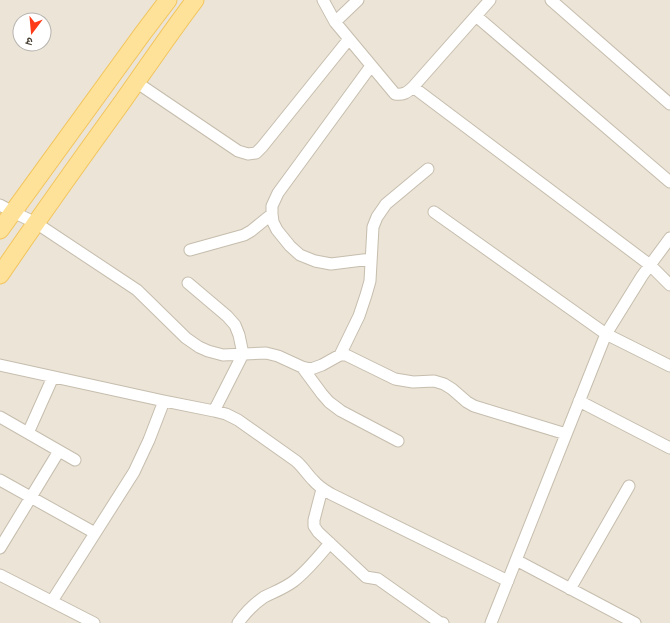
<svg xmlns="http://www.w3.org/2000/svg" width="670" height="623" font-family="'Titillium Web','Noto Sans Devanagari',sans-serif">
	<style>
		.residential { fill: #ebe4d7; fill-rule: evenodd }
		.lines { fill: none; stroke-linecap: round; stroke-linejoin: round }
		.street-casing { stroke: #c6bdad; stroke-width: 13 }
		.primary-casing { stroke: #f2c55c; stroke-width: 19 }
		.street { stroke: #fff; stroke-width: 11 }
		.primary { stroke: #ffe299; stroke-width: 17 }
	</style>
	<rect width="100%" height="100%" fill="#f6f2e9"/>
	<path class="residential" d="M0 0H670V623H0ZM20 20H44V44H20Z"/>
	<g class="lines">
		<defs>
			<path id="street" d="M323 0 335 22 395 94C403 95 407 93 413 87
				M490 0 413 87 650 265 670 285
				M551 0 670 104
				M476 16 670 182
				M335 22 358 0
				M136 82 238 151 248 154 256 153 262 147 349 39
				M0 205 13 212 36 223 137 290 186 338 199 347 208 351 223 355 266 353 278 356 302 367 311 369 322 365 340 355H346L395 379 413 382 434 381 444 384 452 389 467 402 474 406 566 434
				M434 212 606 334 670 366
				M190 250 244 235 251 231 272 214
				M371 259 331 264 315 261 300 255 290 246 277 230 273 222 272 214V206L278 193 371 66
				M188 283 227 316 235 325 239 335 243 354 214 411
				M340 355 359 316 366 295 370 281 373 227 377 217 386 204 428 169
				M0 365 164 401 214 411 226 414 238 420 296 461C303 467 307 474 313 480 318 486 324 490 331 494L508 581
				M302 367 322 394 329 402 341 411 398 441
				M579 401 670 448
				M0 417 75 460
				M28 433 53 377
				M0 480 95 533
				M322 489 314 520V526L318 532 366 577 378 579 439 622 443 623
				M0 548 59 451
				M516 560 635 623
				M0 575 94 623
				M570 589 629 486
				M52 601 134 472 149 440 164 401
				M238 623C245 613 254 604 264 597 274 592 285 588 294 581 308 570 319 556 330 543
				M491 623 606 334 642 276 670 238"/>
			<path id="primary" d="M0 230 143 33 168 0
				M0 275C40 216 81 159 123 101 147 67 170 33 195 0"/>
		</defs>
		<use href="#street" class="street-casing"/>
		<use href="#primary" class="primary-casing"/>
		<use href="#street" class="street"/>
		<use href="#primary" class="primary"/>
	</g>
	<g transform="translate(32 32) rotate(196)"><circle r="19" fill="#ffffff" stroke="#b7b4af"/>
	<path d="M0-3L7 15L0 10L-7 15Z" fill="#ff3b17"/>
	<text y="-6" font-size="11" font-weight="bold" text-anchor="middle" fill="#4b4336">उ</text>
	</g>
</svg>
